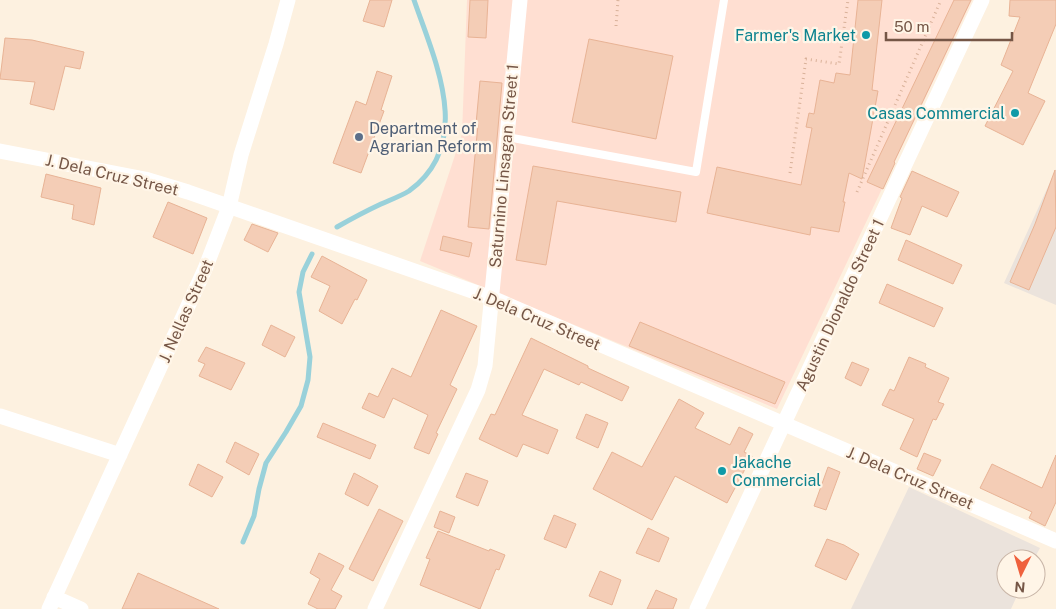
<svg xmlns="http://www.w3.org/2000/svg" width="1056" height="609" font-family="'Public Sans',sans-serif">
	<style>
		.commercial { fill: #ffdfd2 }
		.industrial { fill: #ebe3dc }
		.lines { fill: none; stroke-linecap: round; stroke-linejoin: round }
		.stream { stroke: #99d1da; stroke-width: 5 }
		.building { fill: #f4cdb6; stroke: #e8b395 }
		.path { stroke: #d9b199; stroke-width: 3; stroke-dasharray: 1 4; stroke-linecap: butt }
		.lane { stroke: #fff; stroke-width: 8 }
		.street { stroke: #fff; stroke-width: 15 }
		.culture-dot { fill: #0f9aa8; stroke: #fff5e7; stroke-width: 2 }
		.service-dot { fill: #5c6f8a; stroke: #fff5e7; stroke-width: 2 }
		.labels { text-anchor: middle; dominant-baseline: central; stroke-width: 4.5; stroke-linejoin: round; paint-order: stroke }
		.culture-label { font-size: 16px; fill: #0d838f; stroke: #fff5e7; text-anchor: end }
		.service-label { font-size: 16px; fill: #4e5e75; stroke: #fff5e7; text-anchor: start }
		.street-label { font-size: 16px; fill: #755646; stroke: #fff5e7 }
	</style>
	<rect width="100%" height="100%" fill="#fdf1e0"/>
	<path class="commercial" d="M467 0H972L777 409 420 261 462 134Z"/>
	<path class="industrial" d="M1056 169V305L1004 283Z
		M909 487 1040 548 1034 559H1006V589H1020L1011 609H851Z"/>
	<g class="lines">
		<path class="stream" d="M337 227C351 219 366 211 381 204 390 200 401 196 409 191 475 143 435 61 414 0
			M243 542 254 516 259 489 266 463 286 432 301 406 308 380 310 357 299 292 303 272 312 254"/>
	</g>
	<path class="building" d="M370 0H392L384 27 363 21Z
		M470 0H488L486 38 468 37Z
		M858 0H882L872 90 878 91 862 179 849 173 843 202H845L839 232 811 227 810 235 707 213 717 167 801 185 812 128 806 127 809 113 814 114 820 80 834 83 836 73 850 75Z
		M954 0H971L894 162 895 163 883 189 867 182Z
		M1010 0H1056V24L1028 93 1045 101 1023 145 985 126 1013 71 1001 65 1020 17 1009 16Z
		M5 38 32 40 84 52 80 69 65 66 54 110 30 104 35 82 0 79Z
		M589 39 673 56 656 139 572 122Z
		M377 71 392 76 381 110 384 111 361 173 333 163 356 101 366 105Z
		M480 81 502 83 489 229 468 227 478 125 476 124Z
		M533 166 681 192 676 222 557 201 546 265 516 260Z
		M1055 170 1056 227 1029 290 1010 282 1035 224Z
		M912 171 959 192 947 217 922 206 910 235 891 228 902 198 900 197Z
		M46 174 101 188 94 225 72 219 74 205 41 197Z
		M168 202 207 218 193 254 153 237Z
		M252 224 278 233 268 252 244 240Z
		M443 236 472 243 469 257 440 250Z
		M906 240 962 265 953 284 898 260Z
		M322 256 367 280 357 300 355 299 342 324 319 311 330 286 311 277Z
		M887 284 943 308 934 327 879 303Z
		M441 310 477 326 450 385 457 389 436 433 438 434 429 454 414 448 428 415 393 398 384 418 362 408 369 393 378 397 392 368 411 377Z
		M640 322 785 382 775 404 629 346Z
		M271 325 295 337 285 357 262 345Z
		M531 338 588 366V368L629 387 622 401 581 382 579 385 544 369 522 415 558 430 548 454 523 444 517 457 479 439 491 414 495 415Z
		M206 347 245 363 231 390 199 376 205 364 198 361Z
		M909 357 926 364 925 367 949 378 938 402 944 404 936 420 933 419 917 457 900 449 914 419 882 405 890 389 894 391Z
		M852 362 869 369 861 386 845 378Z
		M679 399 704 413 695 428 730 445 739 427 753 434 744 452 752 456 727 503 675 476 652 520 593 489 612 452 642 467Z
		M586 414 608 423 598 448 576 438Z
		M323 423 376 445 370 459 317 437Z
		M235 442 259 454 249 475 226 462Z
		M924 453 941 460 933 476 917 469Z
		M1056 455V502L1045 526 1029 518 1032 512 980 488 992 464 1042 488Z
		M198 464 223 477 212 497 189 485Z
		M828 467 840 472 826 510 814 506Z
		M354 473 378 486 368 506 345 494Z
		M466 473 488 481 478 506 456 497Z
		M379 509 403 521 373 581 349 569Z
		M440 511 455 517 449 533 434 527Z
		M554 515 576 524 566 548 544 539Z
		M648 528 669 538 659 562 636 553Z
		M438 531 489 551 490 549 505 555 499 570 496 569 480 609 420 585 430 559 426 558Z
		M827 539 844 545 859 554 846 580 815 566Z
		M319 553 344 566 331 590 342 596 335 609H318L308 604 320 579 310 573Z
		M600 571 621 580 612 605 589 596Z
		M138 573 219 609H122Z
		M656 590 677 599 673 609H647Z"/>
	<g class="lines">
		<path class="path" d="M616 26 618 0
			M790 173 806 59 839 64 848 0
			M857 192 941 0"/>
		<path class="lane" d="M507 137 696 172 724 0"/>
		<path class="street" d="M0 151 145 179 188 192 492 298 1056 541
			M0 416 120 455
			M54 597 81 609
			M49 609 205 269 229 207 241 155 276 44 288 0
			M375 609 478 390 485 366 520 0
			M697 609 982 0"/>
	</g>
	<g class="culture-dot">
		<circle cx="866" cy="35" r="5"/>
		<circle cx="1015" cy="113" r="5"/>
		<circle cx="722" cy="471" r="5"/>
	</g>
	<circle class="service-dot" cx="359" cy="137" r="5"/>
	<g class="labels">
		<g class="culture-label">
			<text x="856" y="35">Farmer's Market</text>
			<text x="1005" y="113">Casas Commercial</text>
			<text x="732" y="462" text-anchor="start">Jakache<tspan x="732" dy="18">Commercial</tspan></text>
		</g>
		<g class="service-label">
			<text x="369" y="128">Department of<tspan x="369" dy="18">Agrarian Reform</tspan></text>
		</g>
		<g class="street-label">
			<text transform="translate(504 166) rotate(-85)">Saturnino Linsagan Street 1</text>
			<text transform="translate(112 175) rotate(13)">J. Dela Cruz Street</text>
			<text transform="translate(840 305) rotate(-65)">Agustin Dionaldo Street 1</text>
			<text transform="translate(186 311) rotate(-66)">J. Nellas Street</text>
			<text transform="translate(537 319) rotate(23)">J. Dela Cruz Street</text>
			<text transform="translate(910 478) rotate(23)">J. Dela Cruz Street</text>
		</g>
	</g>
	<g transform="translate(1021 574) rotate(185)"><circle r="24" fill="#fff5e7" stroke="#c8b5a7"/>
	<path d="M0-4L9 19L0 12L-9 19Z" fill="#ef613d"/>
	<text y="-8" font-size="14" font-weight="bold" text-anchor="middle" fill="#755646">N</text>
	</g>
	<path d="M886 32v8h126v-8" fill="none" stroke="#755646" stroke-width="2.5"/>
	<text x="894" y="32" font-size="15" fill="#755646" stroke="#fff5e7" stroke-width="4" paint-order="stroke">50 m</text>
</svg>
